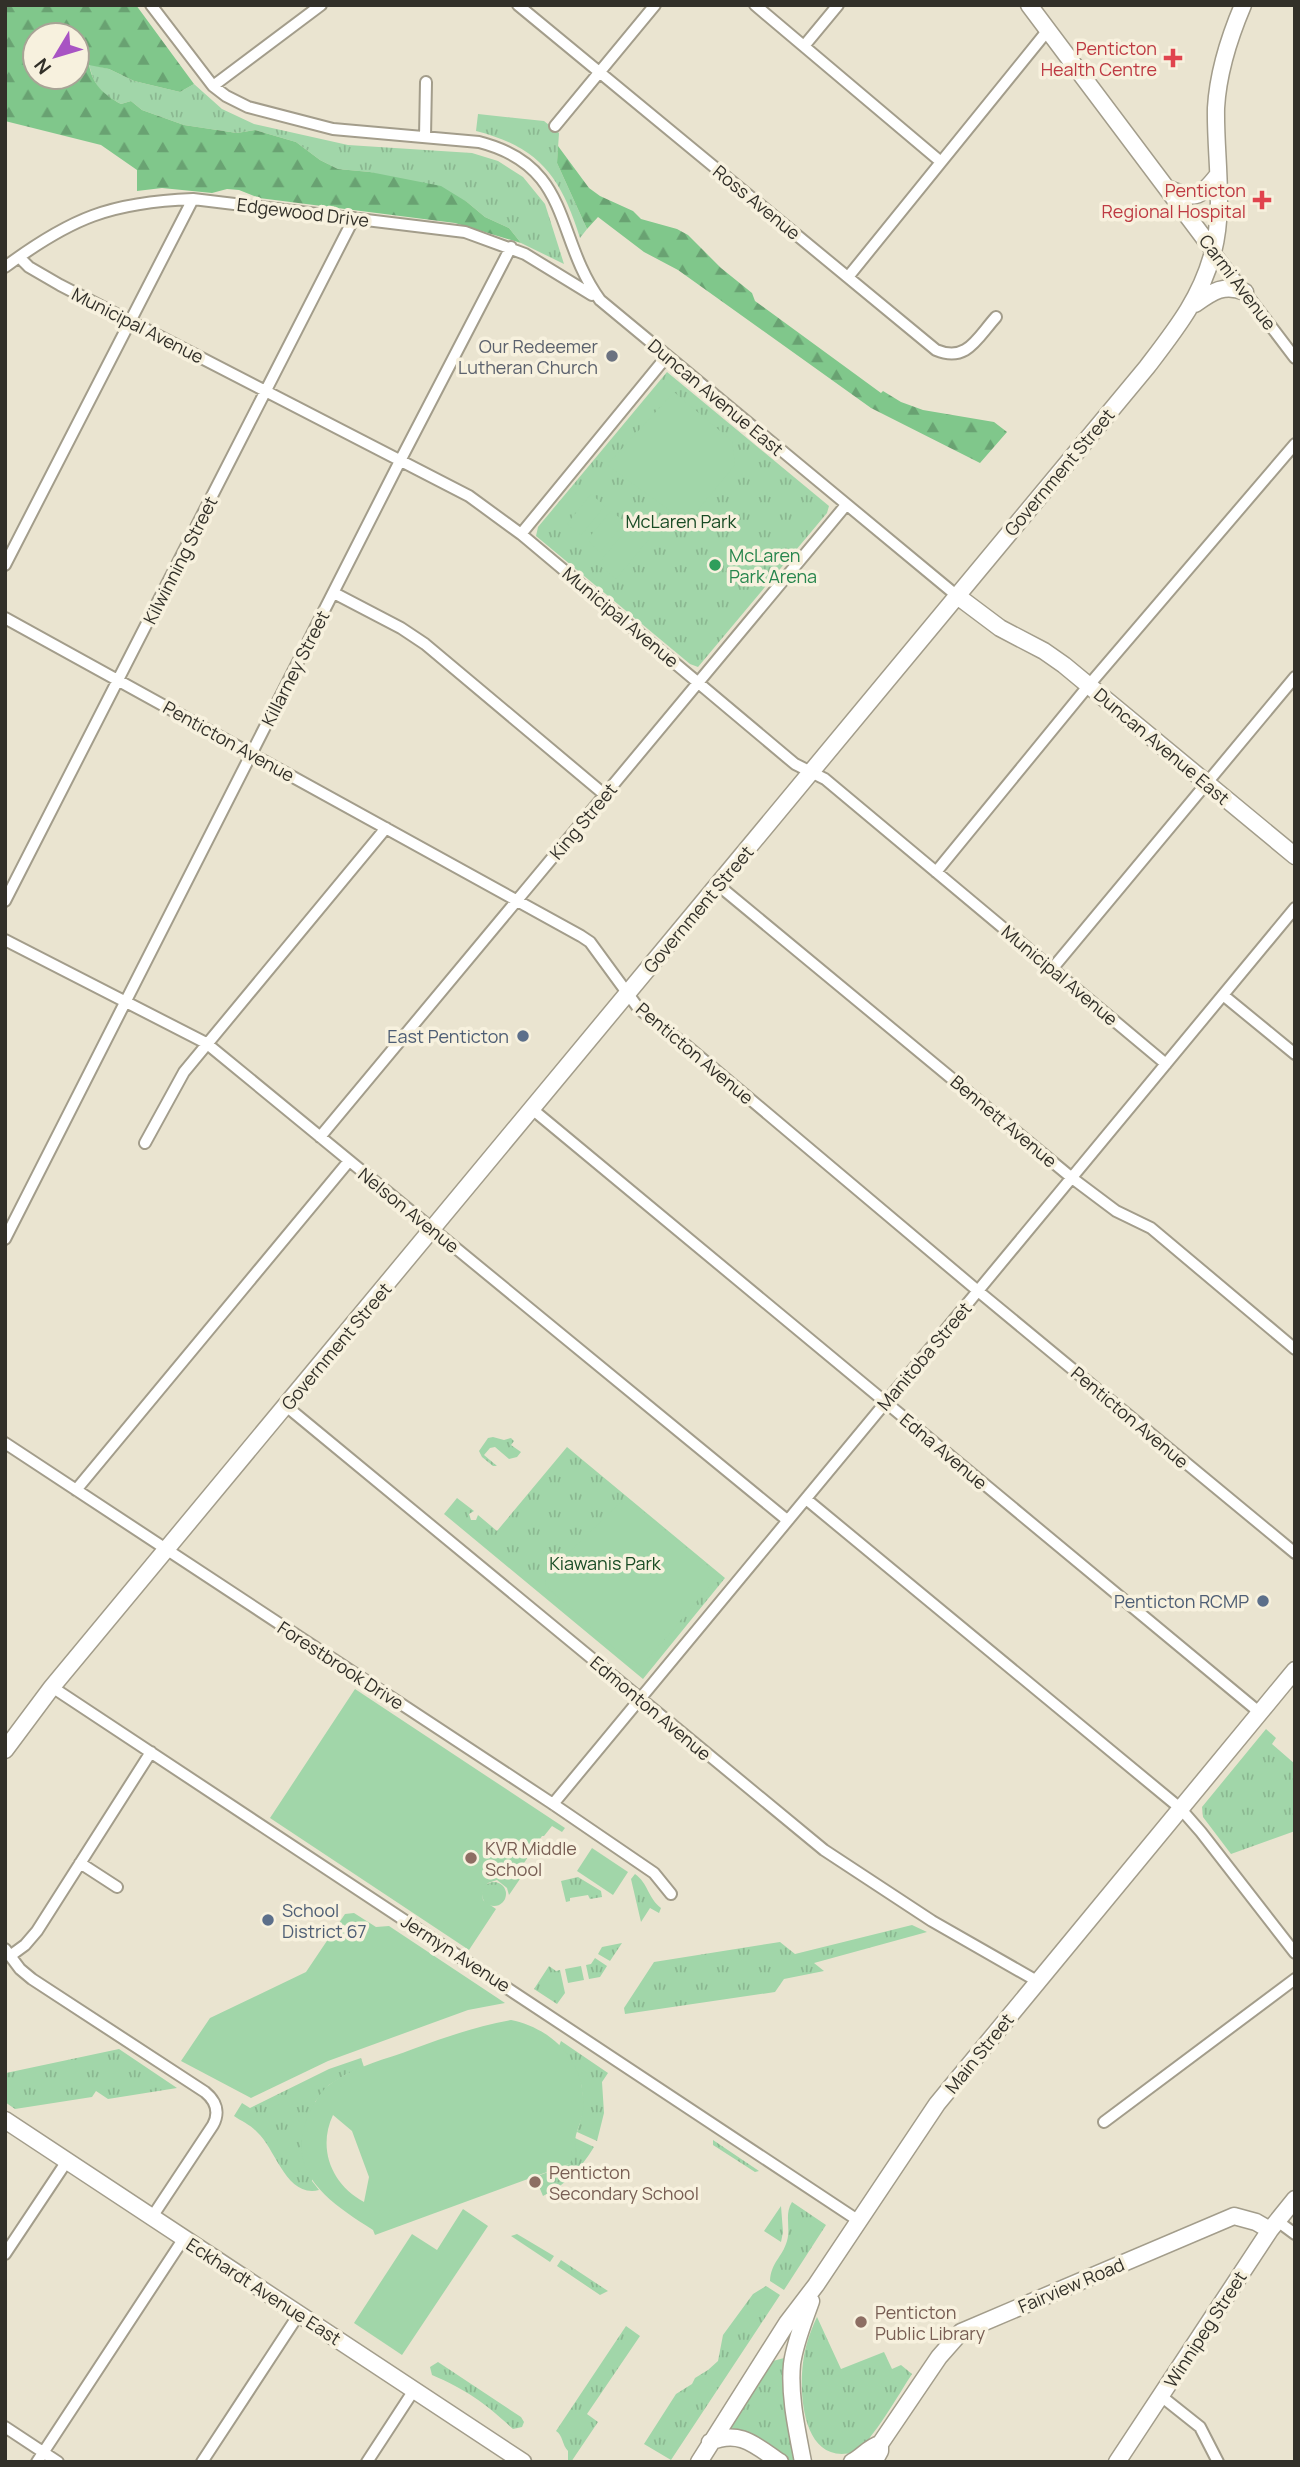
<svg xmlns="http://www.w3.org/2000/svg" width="1300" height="2467" font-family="Manrope,sans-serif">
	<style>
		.grass { fill: url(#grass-tufts) }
		.forest { fill: url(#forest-firs); fill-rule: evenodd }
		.garden { fill: #a1d6a9; fill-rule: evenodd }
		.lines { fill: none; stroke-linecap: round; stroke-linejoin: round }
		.street-casing { stroke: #a39d8b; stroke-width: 14 }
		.secondary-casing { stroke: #a39d8b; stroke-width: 19 }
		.street { stroke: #fff; stroke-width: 10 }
		.secondary { stroke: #fff; stroke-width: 16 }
		.health-dot { fill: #e0444e; stroke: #f7f1de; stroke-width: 2.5 }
		.worship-dot { fill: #6b7280; stroke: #f7f1de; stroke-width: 2.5 }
		.leisure-dot { fill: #2e9e5b; stroke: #f7f1de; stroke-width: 2.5 }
		.service-dot { fill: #5c6f8a; stroke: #f7f1de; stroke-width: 2.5 }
		.education-dot { fill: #8d6e63; stroke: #f7f1de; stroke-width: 2.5 }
		.labels { text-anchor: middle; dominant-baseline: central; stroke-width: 7; stroke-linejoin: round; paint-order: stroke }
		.health-label { font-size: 18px; fill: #be3a42; stroke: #f7f1de; text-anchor: end }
		.street-label { font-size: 18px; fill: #323029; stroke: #f7f1de }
		.worship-label { font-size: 18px; fill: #5b616d; stroke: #f7f1de; text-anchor: end }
		.park-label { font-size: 18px; fill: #184b24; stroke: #f7f1de }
		.leisure-label { font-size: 18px; fill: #27864d; stroke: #f7f1de; text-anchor: start }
		.service-label { font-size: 18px; fill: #4e5e75; stroke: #f7f1de; text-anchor: end }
		.education-label { font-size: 18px; fill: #785e54; stroke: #f7f1de; text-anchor: start }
	</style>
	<defs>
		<pattern id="grass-tufts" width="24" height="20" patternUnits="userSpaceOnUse" patternTransform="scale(1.75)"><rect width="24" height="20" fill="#a1d6a9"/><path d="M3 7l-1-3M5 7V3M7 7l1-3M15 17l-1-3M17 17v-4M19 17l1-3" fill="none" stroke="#8bb891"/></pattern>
		<pattern id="forest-firs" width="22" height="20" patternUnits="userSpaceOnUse" patternTransform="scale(1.75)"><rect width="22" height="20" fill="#80c78b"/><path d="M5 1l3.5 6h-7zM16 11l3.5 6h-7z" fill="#69a272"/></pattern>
	</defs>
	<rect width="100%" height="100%" fill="#eae4d0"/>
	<path class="grass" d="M89 64 109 69 134 81 180 92 194 84 222 109 254 124 348 145 472 153 498 161 523 177 545 204 564 264 521 243 509 228 485 217 467 202 370 172 338 169 320 160 296 142 255 130 237 133 184 125 142 110 131 101 121 104C101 93 94 87 89 64Z
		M478 114 544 121 559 133 557 163 587 229 580 238C561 177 539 147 476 131Z
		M667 372 829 506 827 513 698 667 690 664 536 536 538 527Z
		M493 1437 504 1440 511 1438 514 1441 511 1445 521 1452 517 1457 509 1459 495 1447 490 1448 484 1455 497 1466H493L482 1457 479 1451 488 1438Z
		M567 1447 725 1578 643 1679 444 1514 457 1498 474 1511 469 1514 471 1520H476L478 1515 497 1531Z
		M1266 1729 1276 1738 1272 1744 1295 1764V1831L1231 1854 1203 1817 1202 1807Z
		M635 1874C648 1883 648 1898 661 1908L659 1913 650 1908 641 1922 631 1879Z
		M578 1877 601 1891 602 1897 590 1899 588 1895 570 1898V1901L566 1902 561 1881Z
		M482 1894a12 12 0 1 1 24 0a12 12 0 1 1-24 0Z
		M912 1925 927 1932 814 1963 824 1971 784 1979 775 1992 625 2014 624 2008 654 1962 780 1942 795 1954Z
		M622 1943 610 1961 598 1954 602 1947Z
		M595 1958 607 1966 600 1977 589 1979 586 1965 591 1964Z
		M549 1966 556 1971 560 1970 565 1993 557 2004 534 1989Z
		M581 1966 584 1980 568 1983 565 1969Z
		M561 2041 608 2073 602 2082 604 2113 597 2141 577 2132C583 2115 584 2101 581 2084L559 2046Z
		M119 2049 177 2088 108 2099 96 2091 92 2097 15 2109 5 2102 6 2073Z
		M361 2058 364 2067 345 2075 329 2085 315 2102 312 2181 319 2190C286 2198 276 2149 257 2132 251 2125 241 2121 234 2116L242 2103 250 2108 329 2069Z
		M575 2138 594 2147C581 2168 566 2185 543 2196L535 2177 569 2164Z
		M713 2140 759 2171 755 2172 713 2145Z
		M792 2202 826 2225 784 2290 770 2281C771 2262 782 2258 787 2241 791 2227 784 2215 792 2202Z
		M781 2206 783 2232 781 2242 764 2231Z
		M517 2234 554 2256 550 2262 511 2236Z
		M561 2260 608 2291 600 2295 557 2266Z
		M766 2286 780 2295 671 2460 644 2444 676 2394 692 2384 695 2378 708 2370 718 2361 723 2335 753 2294Z
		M817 2317 841 2369 884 2352 892 2369 901 2365 912 2374C900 2392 872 2442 855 2452 802 2467 799 2393 803 2363 805 2346 810 2332 817 2317Z
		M626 2326 640 2336 587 2414 598 2422 571 2462H568V2451C562 2445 563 2435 556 2431Z
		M784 2358H787L797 2462 787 2461 730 2432 729 2429 768 2366 773 2361Z
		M438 2362 521 2417 524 2422 522 2427 513 2429C485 2403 467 2390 432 2375L430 2367Z"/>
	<path class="forest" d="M5 5H136L194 84 180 92 134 81 109 69 89 65C93 85 103 94 121 104L131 101 142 110 184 125 237 133 255 130 296 142 320 160 338 169 370 172 441 186 467 202 485 217 509 228 521 243 455 223 259 198 239 190 227 189 212 193 162 188 137 191V170L101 145 5 121ZM35 35H77V77H35Z
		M558 146 589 188 600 196 633 211 641 219 677 229 688 235 721 268 752 293 755 301 881 393 883 391 901 402 923 410 994 422 1007 432 980 463 871 408 678 270 644 252 598 217 587 229 557 163Z"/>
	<path class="garden" d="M674 392 732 441 735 465 687 523 607 465Z
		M591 494 605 506 581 535 567 524Z
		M611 511 625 522 600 552 587 540Z
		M636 518 654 533 616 579 598 564Z
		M626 1497 719 1575 641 1667 628 1661 546 1586 545 1576Z
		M355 1689 565 1828 562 1832 552 1826 544 1836H542L520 1869 522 1876 509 1895 507 1888 497 1880 488 1883 482 1893 483 1900 496 1909 469 1950 270 1818Z
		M592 1848 628 1872 613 1895 577 1871Z
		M354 1913 376 1927 389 1926 505 2003 468 2010 328 2061 251 2098 181 2061 210 2018 306 1972 345 1914Z
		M511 2020C554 2029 587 2063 583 2110 581 2128 571 2135 577 2153L569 2164 375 2235 373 2230C331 2203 284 2174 308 2116 314 2103 321 2090 333 2082 356 2066 387 2059 413 2049 446 2037 477 2026 511 2020ZM333 2115 352 2131 369 2177 364 2202C332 2185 317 2149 333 2115Z
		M463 2209 488 2226 402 2355 354 2323 412 2234 437 2250Z"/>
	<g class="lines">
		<defs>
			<path id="street" d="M151 5 213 86 226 96 248 107 333 129 479 142C573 166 554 237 600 300L956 595
				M518 5 936 350C967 363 977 338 996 317
				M755 5 941 162
				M804 46 838 5
				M213 86 321 5
				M555 126 655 5
				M425 137 426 82
				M1213 250 1295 358
				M19 257 29 267 60 285 469 496 521 534 795 764 825 779 1166 1064
				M5 267C71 218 111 202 193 199L465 232 525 254 592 295
				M848 277 1048 30
				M521 534 667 356
				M5 565 193 199
				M334 593 401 628 425 644 605 795
				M5 618 581 936 590 942 639 1009 687 1046 978 1291 1295 1553
				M936 872 1089 685 1295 444
				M718 885 1072 1178 1116 1211 1151 1228 1295 1349
				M5 901 354 218
				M5 940 206 1043 787 1520
				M1052 969 1295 677
				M1223 995 1295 1054
				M532 1109 1259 1712
				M320 1137 846 505
				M145 1143 184 1072 386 828
				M5 1239 401 459 511 247
				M286 1406 824 1850 932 1921 1037 1981
				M5 1443 553 1804 654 1873 671 1894
				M76 1490 349 1161
				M806 1499 1180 1808 1201 1832 1295 1953
				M52 1687 859 2221
				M553 1804 1295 908
				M80 1863 117 1887
				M5 1949 20 1969 32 1979 205 2092C216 2101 220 2112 213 2125L152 2217
				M10 1956 25 1945 37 1931 151 1752
				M1104 2122 1295 1979
				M1276 2220 1295 2234
				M5 2254 67 2161
				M1161 2396 1200 2427 1218 2462
				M5 2427 58 2462
				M37 2462 184 2238
				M202 2462 299 2314
				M367 2462 414 2390"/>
			<path id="secondary" d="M1029 5 1213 250
				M1167 188C1194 200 1199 199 1217 176
				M1195 304C1212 292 1224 283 1245 292
				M956 595 1000 628 1044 651 1064 665 1295 856
				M5 1750 52 1687 1147 367C1176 329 1201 298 1213 252 1225 206 1215 155 1216 108 1218 72 1229 38 1243 5
				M5 2120 523 2462
				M710 2442C740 2429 756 2446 780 2462
				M699 2462 787 2323 816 2285 937 2104 1295 1670
				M803 2462C797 2430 789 2396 792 2364 795 2342 804 2321 811 2301
				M852 2462C862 2457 869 2447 880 2444
				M874 2462 880 2451V2444L939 2357 961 2332 1234 2216 1256 2222 1270 2230
				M1117 2462 1270 2230 1295 2199"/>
		</defs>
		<use href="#street" class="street-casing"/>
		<use href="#secondary" class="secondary-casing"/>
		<use href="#street" class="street"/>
		<use href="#secondary" class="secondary"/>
	</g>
	<g class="health-dot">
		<path d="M1169.5 47.5h7v7h7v7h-7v7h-7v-7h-7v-7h7z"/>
		<path d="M1258.5 189.5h7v7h7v7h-7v7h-7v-7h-7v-7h7z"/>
	</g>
	<circle class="worship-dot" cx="612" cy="356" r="7"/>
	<circle class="leisure-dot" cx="715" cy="565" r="7"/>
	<g class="service-dot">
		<circle cx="523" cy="1036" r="7"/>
		<circle cx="1263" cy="1601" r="7"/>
		<circle cx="268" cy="1920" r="7"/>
	</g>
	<g class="education-dot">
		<circle cx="471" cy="1858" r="7"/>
		<circle cx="535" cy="2182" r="7"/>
		<circle cx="861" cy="2322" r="7"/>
	</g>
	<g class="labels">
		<g class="health-label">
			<text x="1157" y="48">Penticton<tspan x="1157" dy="21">Health Centre</tspan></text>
			<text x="1246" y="190">Penticton<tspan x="1246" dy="21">Regional Hospital</tspan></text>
		</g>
		<g class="street-label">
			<text transform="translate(757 202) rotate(39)">Ross Avenue</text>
			<text transform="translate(303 212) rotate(7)">Edgewood Drive</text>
			<text transform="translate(1238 282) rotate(53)">Carmi Avenue</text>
			<text transform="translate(138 325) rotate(27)">Municipal Avenue</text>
			<text transform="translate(716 397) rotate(40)">Duncan Avenue East</text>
			<text transform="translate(1059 472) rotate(-50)">Government Street</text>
			<text transform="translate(180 560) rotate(-63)">Kilwinning Street</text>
			<text transform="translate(621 617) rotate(40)">Municipal Avenue</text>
			<text transform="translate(295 668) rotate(-63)">Killarney Street</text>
			<text transform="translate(229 741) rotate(29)">Penticton Avenue</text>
			<text transform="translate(1162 746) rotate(40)">Duncan Avenue East</text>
			<text transform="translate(583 821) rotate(-50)">King Street</text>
			<text transform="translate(698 909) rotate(-50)">Government Street</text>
			<text transform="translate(1060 975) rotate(40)">Municipal Avenue</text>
			<text transform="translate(695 1053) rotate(40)">Penticton Avenue</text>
			<text transform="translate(1004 1121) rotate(40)">Bennett Avenue</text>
			<text transform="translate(409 1210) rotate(39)">Nelson Avenue</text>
			<text transform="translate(336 1346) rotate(-50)">Government Street</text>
			<text transform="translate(924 1356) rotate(-50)">Manitoba Street</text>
			<text transform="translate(1130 1417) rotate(40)">Penticton Avenue</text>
			<text transform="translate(944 1451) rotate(40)">Edna Avenue</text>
			<text transform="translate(341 1665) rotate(33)">Forestbrook Drive</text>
			<text transform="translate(651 1708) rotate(40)">Edmonton Avenue</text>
			<text transform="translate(456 1953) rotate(33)">Jermyn Avenue</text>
			<text transform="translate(979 2053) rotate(-51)">Main Street</text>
			<text transform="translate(1071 2285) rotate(-23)">Fairview Road</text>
			<text transform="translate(264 2291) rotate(33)">Eckhardt Avenue East</text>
			<text transform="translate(1205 2329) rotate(-57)">Winnipeg Street</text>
		</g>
		<g class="worship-label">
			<text x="598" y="346">Our Redeemer<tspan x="598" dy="21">Lutheran Church</tspan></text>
		</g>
		<g class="park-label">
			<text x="681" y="521">McLaren Park</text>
			<text x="605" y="1563">Kiawanis Park</text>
		</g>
		<g class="leisure-label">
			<text x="729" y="555">McLaren<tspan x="729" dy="21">Park Arena</tspan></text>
		</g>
		<g class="service-label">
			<text x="509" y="1036">East Penticton</text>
			<text x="1249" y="1601">Penticton RCMP</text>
			<text x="282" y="1910" text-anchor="start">School<tspan x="282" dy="21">District 67</tspan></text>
		</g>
		<g class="education-label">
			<text x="485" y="1848">KVR Middle<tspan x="485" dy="21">School</tspan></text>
			<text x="549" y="2172">Penticton<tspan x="549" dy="21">Secondary School</tspan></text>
			<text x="875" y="2312">Penticton<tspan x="875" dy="21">Public Library</tspan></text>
		</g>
	</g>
	<rect width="1300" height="2467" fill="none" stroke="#323029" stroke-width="14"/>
	<g transform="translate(56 56) rotate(232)"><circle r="33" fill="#f7f1de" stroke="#a8a496" stroke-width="2"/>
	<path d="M0-5L12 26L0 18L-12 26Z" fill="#a854c3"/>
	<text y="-10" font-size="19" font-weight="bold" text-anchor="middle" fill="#323029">N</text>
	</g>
</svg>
